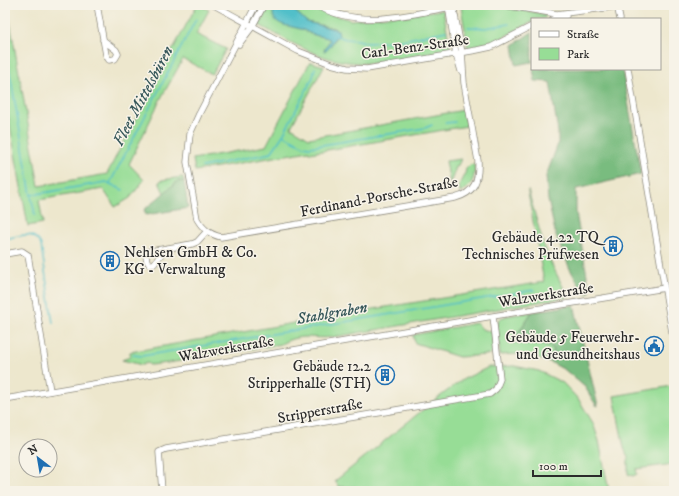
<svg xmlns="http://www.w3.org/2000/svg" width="679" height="496" font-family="'IM FELL DW Pica',serif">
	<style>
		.green { fill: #97dd96; stroke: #618460 }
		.forest { fill: #79bc7f; stroke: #527455 }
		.water { fill: #51bfc9; stroke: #3e757a }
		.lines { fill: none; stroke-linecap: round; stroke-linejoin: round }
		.stream { stroke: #51bfc9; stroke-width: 1.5 }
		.minor-casing { stroke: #8c897c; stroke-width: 7 }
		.minor { stroke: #fff; stroke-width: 5.5 }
		.minor-bridge-casing { stroke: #8c897c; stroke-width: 7; stroke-linecap: butt }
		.minor-bridge { stroke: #fff; stroke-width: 5.5 }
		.labels { text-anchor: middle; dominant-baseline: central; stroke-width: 3; stroke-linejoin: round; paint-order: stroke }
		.street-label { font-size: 15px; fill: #2b2b2b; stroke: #f7f3e8 }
		.poi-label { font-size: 15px; fill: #2b2b2b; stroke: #f7f3e8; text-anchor: end }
		.water-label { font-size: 16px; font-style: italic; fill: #36575a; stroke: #f7f3e8 }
	</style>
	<rect width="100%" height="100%" fill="#f7f3e8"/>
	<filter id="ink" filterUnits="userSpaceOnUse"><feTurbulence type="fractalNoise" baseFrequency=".025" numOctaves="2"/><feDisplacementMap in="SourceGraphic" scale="8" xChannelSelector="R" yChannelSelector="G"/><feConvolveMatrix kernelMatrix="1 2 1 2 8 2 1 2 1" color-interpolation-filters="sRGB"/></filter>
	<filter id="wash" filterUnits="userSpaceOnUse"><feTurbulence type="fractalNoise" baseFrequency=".012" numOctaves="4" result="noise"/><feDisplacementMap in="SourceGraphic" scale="16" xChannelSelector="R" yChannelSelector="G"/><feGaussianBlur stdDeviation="0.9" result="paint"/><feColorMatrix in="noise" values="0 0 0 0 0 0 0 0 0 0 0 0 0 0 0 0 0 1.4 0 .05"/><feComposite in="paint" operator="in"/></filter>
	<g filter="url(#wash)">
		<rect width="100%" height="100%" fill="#ede7cd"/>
		<path class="green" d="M197 5H200L209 10 196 34 226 49 212 74 183 59 160 100 129 164 144 180 130 198 115 207 103 189 39 200 43 223 28 226 5 98V12L8 11 39 186 107 174 143 104Z
			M269 5 275 9C269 24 291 26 301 29 306 31 310 34 315 35 320 37 326 36 330 40L324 50 330 47 334 39 337 37 334 28 307 22 296 12 283 5H310L327 13 351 20 443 10 450 46 449 52C407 59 364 71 322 56 300 48 279 36 259 25Z
			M474 5H495L544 14 546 16 545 18 532 19V22L494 42 468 49 461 7Z
			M527 5H587C563 9 551 11 527 5Z
			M310 62 324 66 291 127 309 138 464 110 467 126 310 153 309 151 195 171 193 159 266 146Z
			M461 159 457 167H456L450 184 446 161Z
			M474 164C476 177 472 187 460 193L459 185 466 171 465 170 470 165Z
			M183 177 184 181H178L164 193 159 182 162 180Z
			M528 190 543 243 549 259 568 297 334 337C312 340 302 332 281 344L168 363 150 365 147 363 142 365 122 360 130 357V352L367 310 544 282 528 193Z
			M532 312 512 342 539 344 554 349 550 362 519 354 500 355 497 326 499 319 506 316Z
			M477 323 482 329 492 332 494 353 486 355 459 357 415 343 413 335Z
			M514 366 539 371 563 383 579 400 593 423 599 441 609 491H361L356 487H339L335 481 435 400 462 380 489 367Z
			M672 386 674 395V464L636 469 637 474 633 476 628 474V457L624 448 614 396Z"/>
		<path class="forest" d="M532 32V63L531 62 516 65 513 45Z
			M533 69H622L641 174 576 189V213L590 293 584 294 570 269 556 236 548 200 546 176 558 144V132L550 82 535 81Z
			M178 181H184L188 208 146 215 144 210Z
			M574 305 598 406 596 405 585 387 565 370 550 362 554 349 539 344 512 342 532 312Z"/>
		<path class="water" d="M269 5H283L296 12 307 22 338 30 339 35 334 39 330 47 326 51H324L330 40C326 36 320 37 315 35 310 34 305 30 300 29 292 26 274 26 273 14 273 12 274 10 274 8Z"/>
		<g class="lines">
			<path class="stream" d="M350 6V5
				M468 27 485 28 509 24
				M336 36 346 39 358 40 368 43 403 40 446 31
				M5 45 31 195 106 182 123 190
				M445 123 455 122
				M283 135 304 146 310 147 425 128 432 125
				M202 167 271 153 283 135 313 77 315 68
				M110 183 196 19
				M31 196 35 215
				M5 239C20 236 33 229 41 245L53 323
				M133 355 142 356 534 290
				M636 490V491"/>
		</g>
	</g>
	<g filter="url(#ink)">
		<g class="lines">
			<defs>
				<path id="minor" d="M97 5 106 55 109 60 115 59 118 54 116 50 103 40
					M214 5 298 51 331 64 347 68 367 69 477 50 491 47 532 26
					M256 5 199 114 190 134 187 162 197 219C203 229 209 234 221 237L455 198C475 193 479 180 478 161L464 83 462 53 453 5
					M315 5C364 31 412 13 463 5
					M448 5 456 54 461 71
					M503 5 557 14 605 8
					M617 5 620 19
					M553 19 566 16
					M239 44 252 27 264 5
					M628 69 674 344
					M165 249 154 264H149L147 261 145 252 192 244 197 242 207 231
					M5 254 22 251 28 255 50 391
					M5 399 493 316 665 288
					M162 491 159 452 166 449 490 394 496 389 500 379 493 316"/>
			</defs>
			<use href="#minor" class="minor-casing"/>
			<use href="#minor" class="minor"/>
			<defs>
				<path id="minor-bridge" d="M605 8 624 5"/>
			</defs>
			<use href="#minor-bridge" class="minor-bridge-casing"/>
			<use href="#minor-bridge" class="minor-bridge"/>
		</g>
	</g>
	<defs>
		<symbol id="building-ring" viewBox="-11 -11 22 22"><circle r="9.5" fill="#f7f3e8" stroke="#1f6fb2" stroke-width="1.5"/><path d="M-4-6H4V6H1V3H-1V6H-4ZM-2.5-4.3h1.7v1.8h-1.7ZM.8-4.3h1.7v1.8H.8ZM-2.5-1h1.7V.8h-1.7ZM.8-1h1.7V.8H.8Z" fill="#1f6fb2"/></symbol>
		<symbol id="civic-ring" viewBox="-11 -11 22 22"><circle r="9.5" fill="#f7f3e8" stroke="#1f6fb2" stroke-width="1.5"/><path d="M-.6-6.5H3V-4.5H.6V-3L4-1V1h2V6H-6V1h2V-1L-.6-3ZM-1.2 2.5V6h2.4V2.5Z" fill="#1f6fb2"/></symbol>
	</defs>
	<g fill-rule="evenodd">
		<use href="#building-ring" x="602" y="235" width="22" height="22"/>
		<use href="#building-ring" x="99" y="250" width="22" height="22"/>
		<use href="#civic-ring" x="643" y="335" width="22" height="22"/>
		<use href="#building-ring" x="374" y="364" width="22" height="22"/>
	</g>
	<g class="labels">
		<g class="street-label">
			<text transform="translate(415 47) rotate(-8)">Carl-Benz-Straße</text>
			<text transform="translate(379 197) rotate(-11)">Ferdinand-Porsche-Straße</text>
			<text transform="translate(546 295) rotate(-9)">Walzwerkstraße</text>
			<text transform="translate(226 349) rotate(-10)">Walzwerkstraße</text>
			<text transform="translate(320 411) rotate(-10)">Stripperstraße</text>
		</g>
		<g class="poi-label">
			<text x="599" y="237">Gebäude 4.22 TQ<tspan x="599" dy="17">Technisches Prüfwesen</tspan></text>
			<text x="124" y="252" text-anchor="start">Nehlsen GmbH &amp; Co.<tspan x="124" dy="17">KG - Verwaltung</tspan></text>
			<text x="640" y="337">Gebäude 5 Feuerwehr-<tspan x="640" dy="17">und Gesundheitshaus</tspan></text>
			<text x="371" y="366">Gebäude 12.2<tspan x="371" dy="17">Stripperhalle (STH)</tspan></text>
		</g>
		<g class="water-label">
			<text transform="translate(143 96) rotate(-62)">Fleet Mittelsbüren</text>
			<text transform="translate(332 313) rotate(-10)">Stahlgraben</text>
		</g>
	</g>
	<rect width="679" height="496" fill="none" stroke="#f7f3e8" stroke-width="20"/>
	<rect x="531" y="18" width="130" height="52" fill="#f7f3e8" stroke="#a5a39c"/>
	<rect x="539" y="31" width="20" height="6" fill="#ffffff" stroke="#a5a39c"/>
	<text x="567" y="38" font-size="12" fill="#2b2b2b">Straße</text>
	<rect x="539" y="48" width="20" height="12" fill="#97dd96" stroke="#a5a39c"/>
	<text x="567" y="58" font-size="12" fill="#2b2b2b">Park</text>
	<g transform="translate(38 458) rotate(329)"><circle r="19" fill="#f7f3e8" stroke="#a5a39c"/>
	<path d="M0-3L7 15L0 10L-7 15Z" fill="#1f6fb2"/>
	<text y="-6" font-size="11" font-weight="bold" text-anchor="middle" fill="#2b2b2b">N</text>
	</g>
	<path d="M533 470v6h68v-6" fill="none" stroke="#2b2b2b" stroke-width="2"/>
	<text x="539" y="470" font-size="12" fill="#2b2b2b" stroke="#f7f3e8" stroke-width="3" paint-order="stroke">100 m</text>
</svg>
